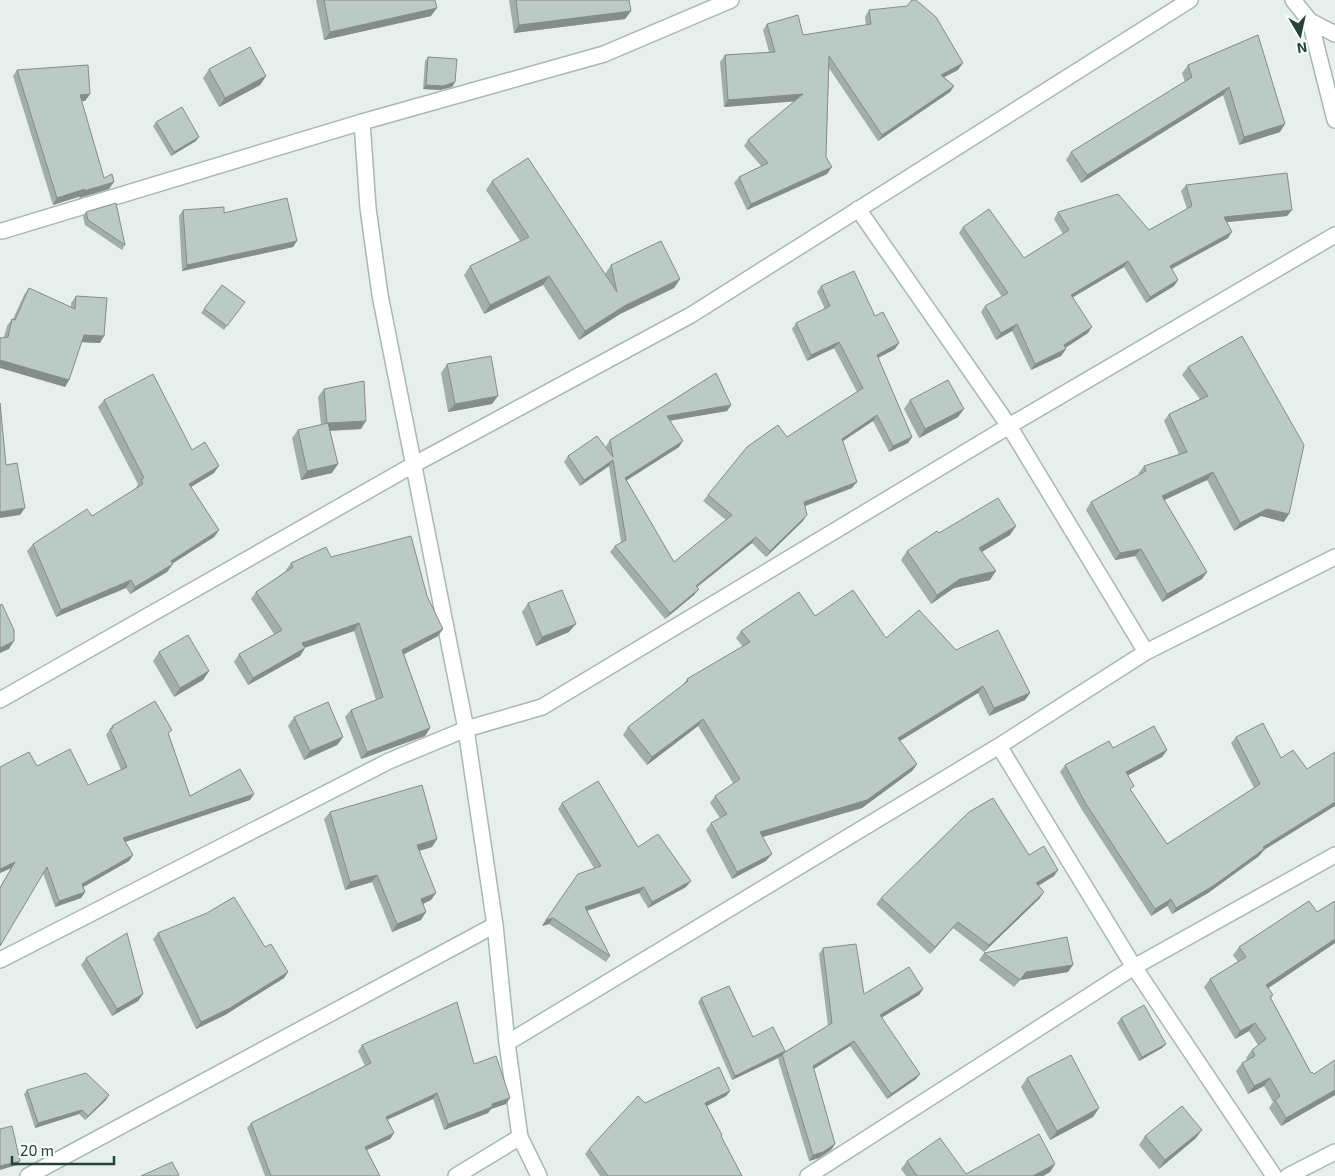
<svg xmlns="http://www.w3.org/2000/svg" width="1335" height="1176" font-family="'Exo 2',sans-serif">
	<style>
		.lines { fill: none; stroke-linecap: round; stroke-linejoin: round }
		.street-casing { stroke: #a8b8b2; stroke-width: 18 }
		.street { stroke: #fff; stroke-width: 15 }
		.wall { fill: #a1aea9 }
		.shaded-wall { fill: #838d89 }
		.building { fill: #bbcac4; stroke: #838d89 }
	</style>
	<rect width="100%" height="100%" fill="#e6efeb"/>
	<g class="lines">
		<defs>
			<path id="street" d="M1293 0 1310 21 1335 120
				M1310 21 1335 34
				M858 209 1009 426 1146 652
				M2 231 362 122
				M0 700 413 465 691 315 1190 0
				M999 746 1134 967 1274 1176
				M0 960 389 761 466 729 542 707 1009 426 1335 235
				M507 1043 999 746 1146 652 1335 557
				M28 1176 495 925
				M456 1176 520 1137
				M539 1176 520 1137 507 1043 495 925 466 729 380 295 368 208 362 122 604 54 731 0
				M808 1176 1134 967 1335 855
				M1288 1176 1335 1152"/>
		</defs>
		<use href="#street" class="street-casing"/>
		<use href="#street" class="street"/>
	</g>
	<path class="wall" d="M316 0H435L431 16 324 40Z
		M509 0H629L631 11 625 19 514 33Z
		M869 10 958 70 944 77 954 86 950 92 878 141 829 68 826 157 827 174 747 210 734 183 739 177 761 166 744 146 748 140 795 101 724 107 720 62 725 55 769 52 763 30 767 24 803 35 866 25 865 17Z
		M1258 35 1280 132 1239 145 1223 95 1081 183 1066 160 1071 152 1185 82 1182 73 1188 65Z
		M428 57 455 82 452 87 440 90 423 89 425 61Z
		M209 69 266 76 260 85 219 107 203 78Z
		M17 70 90 94 85 101H81L104 178 109 189 79 198 81 196 53 205 13 76Z
		M156 122 196 141 171 156 153 126Z
		M492 181 605 274 611 265 680 279 674 288 620 314 579 340 543 285 484 314 464 275 470 266 520 241 486 190Z
		M1186 185 1287 216 1227 222 1228 238 1172 269 1178 280 1174 286 1146 303 1124 267 1072 298 1088 333 1065 348 1066 349 1061 356 1031 370 1012 331 996 340 981 312 985 306 1002 297 959 233 963 227 1024 258 1063 234 1054 219 1058 212 1149 230 1187 209 1181 191Z
		M183 210 224 213 293 247 182 271 179 216Z
		M86 212 125 245 122 250 85 225 83 216Z
		M222 285 245 302 224 330 201 313Z
		M821 286 875 316 895 349 878 358 912 437 908 443 889 452 873 421 842 441 852 488 805 506 803 521 766 557 752 543 697 587 694 595 665 619 610 552 615 546 621 542 609 466 580 486 564 462 568 456 606 448V446L610 440 716 373 731 405 727 411 670 420 679 447 626 480 674 562 726 520 703 501 708 495 787 437 857 392 834 348 807 361 792 329 796 323 825 309 817 292Z
		M29 288 71 307V303L76 296 100 343 81 342 69 380 65 387 4 337 7 326 12 319H13L24 295Z
		M1242 336 1284 522 1261 516 1234 531 1207 480 1164 500 1207 572 1202 579 1162 602 1135 556 1115 560 1086 510 1091 502 1139 475 1138 474 1144 466 1179 454 1164 421 1169 414 1200 399 1182 375 1188 367Z
		M447 364 492 404 448 412 441 373Z
		M324 389 361 429 330 431 332 473 301 480 292 438 298 430 321 425 318 397Z
		M104 400 192 450 214 473 191 487 219 530 214 537 172 564 167 572 130 594 126 588 56 617 27 551 33 544 92 516 136 489V488L138 484 98 407Z
		M910 400 958 417 919 438 904 409Z
		M1010 535 982 552 990 580 954 588 931 604 901 560 907 551Z
		M331 557 438 636 404 654 430 728 425 736 361 759 345 717 351 710 376 700 354 631 305 648 300 656 248 685 234 662 239 654 274 634 251 599 256 592 286 571V570L291 563Z
		M528 603 569 632 536 646 522 612Z
		M815 616 886 638 956 650 1030 693 1025 700 989 716 978 693 900 741 917 764 912 771 862 808 763 837 766 861 732 879 706 830 711 823 720 818 710 803 715 796 733 783 698 726 647 765 623 735 628 727 682 686 687 679 743 647 736 638 741 631Z
		M159 652 209 671 203 680 174 697 153 661Z
		M294 717 343 737 337 745 304 760 288 726Z
		M1263 723 1264 850 1259 856 1208 893 1172 914 1167 906 1151 916 1082 810 1060 772 1065 765 1113 748 1167 750 1162 757 1128 775 1131 791 1167 844 1254 788 1231 743 1236 737Z
		M112 726 169 735 190 796 250 800 125 842 133 855 129 861 83 887 85 892 81 898 55 907 43 873 0 946V887L11 868 0 873V767L37 766 88 785 121 770 106 735Z
		M562 803 638 847 686 887 648 908 639 893 587 911 610 956 606 962 549 924 542 926 578 874 594 868 558 809Z
		M330 812 437 839 432 847 419 851 431 900 423 904 421 920 392 932 372 882 345 890 324 819Z
		M1029 855 1058 870 1054 876 1038 886 1040 898 984 952 953 928 930 954 876 904 881 898Z
		M1335 901V943L1268 988 1273 995 1271 998 1311 1073 1314 1074 1335 1060V1095L1281 1126 1269 1108 1273 1102 1264 1086 1248 1094 1236 1071 1242 1063 1247 1060 1246 1058 1252 1050 1258 1045 1249 1031 1235 1039 1204 987 1210 979 1238 962 1233 955 1239 947 1317 912Z
		M158 933 265 947 288 972 284 978 225 1015 196 1029 153 939Z
		M823 948 864 994 923 989 919 995 881 1018 916 1079 887 1099 850 1046 814 1069 835 1144 831 1150 819 1158 809 1161 778 1059 780 1057 732 1080 698 1002 701 998 753 1037 784 1052 828 1026 819 954Z
		M984 953 1068 972 1020 980 1014 987 979 960Z
		M86 958 143 994 138 1001 112 1016 81 965Z
		M1121 1018 1166 1044 1162 1048 1139 1061 1117 1023Z
		M362 1045 474 1064 506 1104 491 1109 488 1113 444 1130 433 1099 387 1120 394 1133 390 1139 366 1150 380 1176H265L247 1128 251 1123 365 1066 358 1051Z
		M1027 1078 1099 1108 1093 1117 1050 1140 1021 1087Z
		M27 1090 109 1095 106 1100 85 1120 79 1114 35 1128 24 1094Z
		M730 1091 726 1096 707 1106 722 1135 721 1136 742 1176H600L585 1154 589 1149 645 1103Z
		M1145 1136 1196 1138 1159 1169 1139 1145Z
		M907 1161 966 1174 1055 1164 1050 1172 1043 1176H906L901 1169Z"/>
	<path class="shaded-wall" d="M437 8 431 16 324 40 330 32Z
		M631 11 625 19 514 33 519 25Z
		M963 63 958 70 937 81 941 75Z
		M266 76 260 85 219 107 225 98Z
		M455 82 452 87 440 90 423 89 426 85Z
		M954 86 950 92 878 141 882 135Z
		M1229 87 1223 95 1081 183 1087 175Z
		M90 94 85 101H75L80 95Z
		M803 94 798 101 724 107 728 100Z
		M1285 124 1280 132 1239 145 1244 137Z
		M199 137 196 141 171 156 174 152Z
		M832 167 827 174 747 210 751 204Z
		M114 182 109 189 79 198 84 191Z
		M85 189 81 196 53 205 57 198Z
		M1292 210 1287 216 1219 223 1224 217Z
		M1232 232 1228 238 1165 272 1170 266Z
		M297 241 293 247 182 271 187 265Z
		M1128 261 1124 267 1066 301 1071 295Z
		M549 276 543 285 484 314 490 305Z
		M680 279 674 288 620 314 579 340 585 331 626 305Z
		M1178 280 1174 286 1146 303 1150 297Z
		M1017 324 1012 331 996 340 1001 333Z
		M1092 327 1088 333 1059 352 1064 345Z
		M84 335 104 336 100 343 79 342Z
		M839 342 834 348 807 361 811 355Z
		M899 343 895 349 872 361 877 355Z
		M1066 349 1061 356 1031 370 1035 364Z
		M0 360 69 380 65 387 0 368Z
		M498 396 492 404 448 412 455 404Z
		M731 405 727 411 663 422 667 416Z
		M964 409 958 417 919 438 925 429Z
		M877 415 873 421 837 445 842 439Z
		M366 421 361 429 321 431 327 423Z
		M912 437 908 443 889 452 893 446Z
		M683 441 679 447 621 484 625 478Z
		M613 460 609 466 580 486 584 480Z
		M338 464 332 473 301 480 307 471Z
		M219 466 214 473 184 491 189 484Z
		M1213 472 1207 480 1156 504 1162 496Z
		M857 482 852 488 800 508 804 502Z
		M25 508 20 515 0 518V512Z
		M1267 509 1289 514 1284 522 1261 516 1234 531 1240 523Z
		M807 515 803 521 766 557 770 551Z
		M1016 526 1010 535 973 557 979 548Z
		M219 530 214 537 165 568 171 561Z
		M756 537 752 543 691 592 696 586Z
		M1141 549 1135 556 1115 560 1120 553Z
		M173 564 167 572 130 594 135 587Z
		M996 571 990 580 954 588 931 604 937 595 960 579Z
		M1207 572 1202 579 1162 602 1167 594Z
		M131 580 126 588 56 617 61 610Z
		M699 589 694 595 665 619 670 613Z
		M359 623 354 631 297 650 302 643Z
		M576 624 569 632 536 646 542 637Z
		M443 629 438 636 397 658 402 650Z
		M14 641 9 649 0 653V648Z
		M305 648 300 656 248 685 253 678Z
		M209 671 203 680 174 697 180 688Z
		M983 686 978 693 893 745 898 738Z
		M1030 693 1025 700 989 716 994 708Z
		M703 719 698 726 647 765 652 757Z
		M430 728 425 736 361 759 367 752Z
		M343 737 337 745 304 760 310 751Z
		M1167 750 1162 757 1121 779 1126 772Z
		M917 764 912 771 862 808 755 839 760 832Z
		M254 794 250 800 119 844 123 838Z
		M1335 802V806L1264 850 1259 856 1208 893 1172 914 1176 908 1263 847Z
		M437 839 432 847 412 853 417 845Z
		M772 854 766 861 732 879 737 872Z
		M133 855 129 861 78 890 82 884Z
		M15 862 11 868 0 873V869Z
		M1058 870 1054 876 1031 890 1036 883Z
		M377 875 372 882 345 890 350 882Z
		M691 881 686 887 648 908 652 902Z
		M644 887 639 893 580 913 585 907Z
		M85 892 81 898 55 907 59 901Z
		M1044 892 1040 898 984 952 989 945Z
		M436 893 431 900 416 907 421 899Z
		M1171 899 1167 906 1151 916 1155 909Z
		M426 912 421 920 392 932 397 924Z
		M553 918 549 924 542 926 546 920Z
		M958 922 953 928 930 954 935 947Z
		M1335 939V943L1261 993 1266 985Z
		M1073 965 1068 972 1020 980 1014 987 1026 972Z
		M288 972 284 978 225 1015 196 1029 201 1022Z
		M923 989 919 995 876 1021 880 1015Z
		M143 994 138 1001 112 1016 117 1009Z
		M1255 1023 1249 1031 1235 1039 1240 1031Z
		M854 1041 850 1046 809 1072 813 1066Z
		M1166 1044 1162 1048 1139 1061 1142 1057Z
		M785 1051 780 1057 732 1080 735 1076Z
		M920 1074 916 1079 887 1099 891 1094Z
		M1270 1078 1264 1086 1248 1094 1254 1086Z
		M1335 1090V1095L1281 1126 1286 1118Z
		M730 1091 726 1096 701 1109 705 1103Z
		M437 1093 433 1099 382 1122 386 1117Z
		M109 1095 106 1100 85 1120 88 1116Z
		M510 1098 506 1104 491 1109 488 1113 444 1130 448 1124 492 1104Z
		M1099 1108 1093 1117 1050 1140 1057 1131Z
		M82 1110 79 1114 35 1128 38 1123Z
		M1202 1130 1196 1138 1159 1169 1165 1160Z
		M394 1133 390 1139 361 1153 365 1147Z
		M835 1144 831 1150 819 1158 809 1161 813 1155Z
		M20 1161 17 1165 0 1170V1166Z
		M1055 1164 1050 1172 1043 1176H1033Z"/>
	<path class="building" d="M324 0H435L437 8 330 32Z
		M516 0H629L631 11 519 25Z
		M912 0H916L936 17 963 63 941 75 954 86 882 135 829 56 826 157 832 167 751 204 739 177 768 163 748 140 803 94 728 100 725 55 775 52 767 24 798 15 803 35 871 24 869 10 907 6Z
		M1258 35 1285 124 1244 137 1229 87 1087 175 1071 152 1192 77 1188 65Z
		M250 47 266 76 225 98 209 69Z
		M428 57 457 59 455 82 443 86 426 85Z
		M88 65 90 94 80 95 104 178 112 174 114 182 84 191 85 189 57 198 17 70Z
		M182 107 199 137 174 152 156 122Z
		M528 158 617 292 611 265 661 241 680 279 626 305 585 331 549 276 490 305 470 266 529 237 492 181Z
		M1287 173 1292 210 1224 217 1232 232 1170 266 1178 280 1150 297 1128 261 1071 295 1092 327 1064 345 1066 349 1035 364 1017 324 1001 333 985 306 1008 293 963 227 989 209 1024 258 1069 230 1058 212 1118 194 1149 230 1192 206 1186 185Z
		M287 198 297 241 187 265 183 210 224 207V213Z
		M116 203 125 245 88 220 86 212Z
		M854 271 875 316 883 312 899 343 877 355 912 437 893 446 877 415 842 439 857 482 804 502 807 515 770 551 756 537 696 586 699 589 670 613 615 546 626 540 613 460 584 480 568 456 597 436 613 457 610 440 716 373 731 405 667 416 683 441 625 478 674 562 732 515 708 495 747 447 778 425 787 437 863 388 839 342 811 355 796 323 830 306 821 286Z
		M222 285 245 302 227 326 204 309Z
		M29 288 75 309 76 296 107 298 104 336 84 335 69 380 0 360V338L8 337 12 319 15 320Z
		M1242 336 1304 445 1289 514 1267 509 1240 523 1213 472 1162 496 1207 572 1167 594 1141 549 1120 553 1091 502 1146 471 1144 466 1187 452 1169 414 1208 396 1188 367Z
		M491 356 498 396 455 404 447 364Z
		M153 374 192 450 205 442 219 466 189 484 219 530 171 561 173 564 135 587 131 580 61 610 33 544 87 509 92 516 143 484 141 480 144 478 104 400Z
		M948 380 964 409 925 429 910 400Z
		M364 381 366 421 327 423 324 389Z
		M0 403 6 465 17 463 25 508 0 512Z
		M328 423 338 464 307 471 298 430Z
		M998 498 1016 526 979 548 996 571 960 579 937 595 907 551 937 531 939 533Z
		M411 536 427 596 443 629 402 650 430 728 367 752 351 710 383 697 359 623 302 643 305 648 253 678 239 654 282 630 256 592 293 567 291 563 326 547 331 557Z
		M562 590 576 624 542 637 528 603Z
		M853 590 886 638 919 610 956 650 998 630 1030 693 994 708 983 686 898 738 917 764 867 800 760 832 772 854 737 872 711 823 727 814 715 796 740 779 703 719 652 757 628 727 688 681 687 679 750 642 741 631 799 592 815 616Z
		M2 604 14 630V641L0 648V605Z
		M188 635 209 671 180 688 159 652Z
		M155 701 172 730 168 733 190 796 240 769 254 794 123 838 133 855 82 884 85 892 59 901 47 867 0 946V888L15 862 0 869V767L29 752 37 766 70 749 88 785 127 767 110 729 113 728 112 726Z
		M328 702 343 737 310 751 294 717Z
		M1263 723 1281 758 1293 750 1307 769 1335 752V802L1263 847 1264 849 1213 886 1176 908 1171 899 1155 909 1086 804 1065 765 1109 741 1113 748 1154 726 1167 750 1126 772 1134 786 1130 789 1167 844 1260 784 1236 737Z
		M598 781 638 847 658 834 691 881 652 902 644 887 585 907 610 956 553 918 546 920 578 874 601 866 562 803Z
		M422 785 437 839 417 845 436 893 421 899 426 912 397 924 377 875 350 882 330 812Z
		M993 798 1029 855 1044 846 1058 870 1036 883 1044 892 989 945 958 922 935 947 881 898 969 812Z
		M234 897 265 947 271 944 288 972 230 1008 201 1022 158 933 207 913Z
		M1309 901 1317 912 1335 901V939L1266 985 1273 995 1270 997 1311 1073 1312 1072 1314 1074 1335 1060V1090L1286 1118 1275 1100 1280 1096 1270 1078 1254 1086 1242 1063 1255 1056 1252 1050 1266 1039 1255 1023 1240 1031 1210 979 1246 957 1239 947Z
		M127 933 143 994 117 1009 86 958Z
		M1067 937 1073 965 1026 972 1020 980 984 953Z
		M856 944 864 994 909 967 923 989 880 1015 920 1074 891 1094 854 1041 813 1066 835 1144 823 1152 813 1155 782 1054 832 1023 823 948Z
		M729 986 753 1037 773 1027 785 1051 735 1076 701 998Z
		M457 1002 474 1064 496 1056 510 1098 492 1104V1107L448 1124 437 1093 386 1117 394 1133 365 1147 380 1176H271L251 1123 371 1063 362 1045Z
		M1144 1005 1166 1044 1142 1057 1121 1018Z
		M1071 1055 1099 1108 1057 1131 1027 1078Z
		M719 1067 730 1091 705 1103 722 1135 721 1136 742 1176H608L589 1149 638 1096 645 1103Z
		M86 1073 109 1095 88 1116 82 1110 38 1123 27 1090Z
		M1182 1106 1202 1130 1165 1160 1145 1136Z
		M12 1126 20 1161 0 1166V1129Z
		M1039 1134 1055 1164 1033 1176H917L907 1161 940 1138 966 1174Z
		M172 1162 179 1175 178 1176H141Z"/>
	<g transform="translate(1300 35) rotate(171)" stroke="#f7fbf9" stroke-width="4" paint-order="stroke">
	<path d="M0-4L9 19L0 12L-9 19Z" fill="#24423a"/>
	<text y="-8" font-size="14" font-weight="bold" text-anchor="middle" fill="#24423a">N</text>
	</g>
	<path d="M12 1156v8h102v-8" fill="none" stroke="#24423a" stroke-width="2.5"/>
	<text x="20" y="1156" font-size="15" fill="#24423a" stroke="#f7fbf9" stroke-width="4" paint-order="stroke">20 m</text>
</svg>
